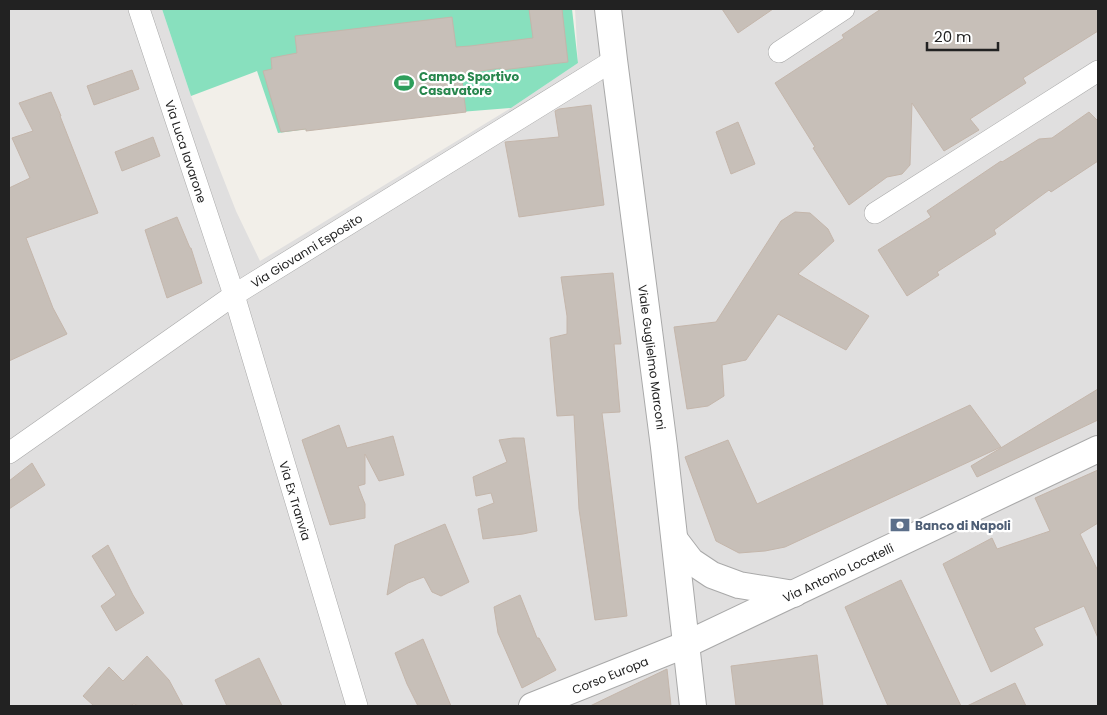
<svg xmlns="http://www.w3.org/2000/svg" width="1107" height="715" font-family="Poppins,sans-serif">
	<style>
		.residential { fill: #e0dfdf }
		.pitch { fill: #88e0be }
		.building { fill: #c7bfb8; stroke: #c4b6ab }
		.lines { fill: none; stroke-linecap: round; stroke-linejoin: round }
		.minor-casing { stroke: #a9a9a9; stroke-width: 22 }
		.tertiary-casing { stroke: #a9a9a9; stroke-width: 28 }
		.minor { stroke: #fff; stroke-width: 21 }
		.tertiary { stroke: #fff; stroke-width: 26 }
		.labels { text-anchor: middle; dominant-baseline: central; stroke-width: 4.5; stroke-linejoin: round; paint-order: stroke }
		.leisure-label { font-size: 12px; font-weight: bold; fill: #27864d; stroke: #fff; text-anchor: start }
		.street-label { font-size: 12px; fill: #222; stroke: #fff }
		.service-label { font-size: 12px; font-weight: bold; fill: #4e5e75; stroke: #fff; text-anchor: start }
	</style>
	<rect width="100%" height="100%" fill="#f2efe9"/>
	<path class="residential" d="M9 9H162L191 96 236 211 260 261 511 108 578 63 575 9H1098V706H9Z"/>
	<path class="pitch" d="M162 9H572L578 63 511 108 460 112 300 130 278 133 257 71 191 96Z"/>
	<path class="building" d="M529 9H562L568 62 502 70 501 68 461 74 466 112 306 131V129L281 132 263 71 272 69 271 58 297 53 295 36 452 17 456 47 470 46 533 38Z
		M722 9H773L738 33Z
		M881 9H1098V31L1023 78 1026 83 970 119 979 130 944 151 912 103 910 165 902 174 887 177 849 205 813 148 815 147 775 83 844 38 842 35Z
		M132 70 139 89 94 105 87 86Z
		M51 92 61 116H60L98 213 26 238 53 308 67 334 9 361V188L30 178 12 138 33 131 19 103Z
		M591 105 604 205 519 217 505 142 559 137 555 111 559 109Z
		M1089 112 1098 121V161L1051 192 1049 190 994 230 996 234 937 272 939 275 907 296 878 250 931 217 927 211 1001 161 1002 162 1039 139 1052 138Z
		M738 122 755 164 731 174 716 132Z
		M153 137 160 156 122 171 115 152Z
		M795 212 810 213 828 229 834 241 798 274 869 316 846 350 778 314 746 360 722 365 724 396 708 406 687 409 674 327 716 322 781 221Z
		M177 217 190 248H191L202 283 167 298 145 230Z
		M613 273 621 344H614L620 412 602 413 627 616 595 620 579 509 574 415 557 416 550 338 567 334V316L561 277Z
		M1098 389V420L977 477 971 466Z
		M970 405 1001 447 785 547 765 551 739 553 716 541 685 457 728 440 757 504Z
		M339 425 347 448 393 436 404 475 379 481 365 454V484L358 486 365 504V518L330 525 302 440Z
		M513 438H524L537 531 523 534 483 539 478 509 494 503 491 493 476 496 473 477 507 462 499 440Z
		M32 463 45 485 9 509V481Z
		M1098 470V523L1080 534 1098 571V638L1084 606 1034 628 1043 645 991 672 943 564 992 538 997 549 1050 531 1035 498Z
		M445 524 469 582 441 596 432 592 424 577 408 583 387 595 395 545Z
		M108 545 133 595 144 613 116 631 101 606 116 595 92 556Z
		M901 580 961 706H888L845 607Z
		M520 595 537 638H539L556 670 522 688 498 633 494 607Z
		M423 639 451 706H418L407 684 395 653Z
		M817 655 823 706H736L731 666Z
		M147 656 169 680 183 706H139L134 704 128 706H94L83 696 109 667 123 681Z
		M259 658 282 706H227L215 680Z
		M667 669 671 706H590Z
		M1015 683 1026 706H967Z"/>
	<g class="lines">
		<defs>
			<g id="minor">
				<path id="s1" d="M139 9 234 295 357 706"/>
				<path d="M779 52 844 9"/>
				<path d="M875 213 1098 71"/>
				<path id="s2" d="M9 453 234 295 614 60"/>
			</g>
			<g id="tertiary">
				<path id="s3" d="M608 9 614 60 664 447 693 706"/>
				<path d="M675 540 691 561 712 575 739 585 794 594"/>
				<path id="s4" d="M532 706 687 644 1098 449"/>
			</g>
		</defs>
		<use href="#minor" class="minor-casing"/>
		<use href="#tertiary" class="tertiary-casing"/>
		<use href="#minor" class="minor"/>
		<use href="#tertiary" class="tertiary"/>
	</g>
	<defs>
		<symbol id="stadium-bare" viewBox="-9 -9 18 18"><path d="M0-5a6.5 5 0 1 0 0 10a6.5 5 0 1 0 0-10ZM-3.5-1.8h7v3.6h-7Z" fill="#2e9e5b" stroke="#fff" stroke-width="2.5" paint-order="stroke"/></symbol>
		<symbol id="bank-bare" viewBox="-9 -9 18 18"><path d="M-6-4H6V4H-6ZM0-2.3a2.3 2.3 0 1 0 0 4.6a2.3 2.3 0 1 0 0-4.6Z" fill="#5c6f8a" stroke="#fff" stroke-width="2.5" paint-order="stroke"/></symbol>
	</defs>
	<g fill-rule="evenodd">
		<use href="#stadium-bare" x="390" y="69" width="28" height="28"/>
		<use href="#bank-bare" x="886" y="511" width="28" height="28"/>
	</g>
	<g class="labels">
		<g class="leisure-label">
			<text x="419" y="76">Campo Sportivo<tspan x="419" dy="14">Casavatore</tspan></text>
		</g>
		<g class="street-label">
			<text stroke="none"><textPath href="#s1" startOffset="150">Via Luca Iavarone</textPath></text>
			<text stroke="none"><textPath href="#s2" startOffset="360">Via Giovanni Esposito</textPath></text>
			<text stroke="none"><textPath href="#s3" startOffset="351">Viale Guglielmo Marconi</textPath></text>
			<text stroke="none"><textPath href="#s1" startOffset="516">Via Ex Tranvia</textPath></text>
			<text stroke="none"><textPath href="#s4" startOffset="334">Via Antonio Locatelli</textPath></text>
			<text stroke="none"><textPath href="#s4" startOffset="84">Corso Europa</textPath></text>
		</g>
		<g class="service-label">
			<text x="915" y="525">Banco di Napoli</text>
		</g>
	</g>
	<rect width="1107" height="715" fill="none" stroke="#222222" stroke-width="20"/>
	<path d="M927 42v8h71v-8" fill="none" stroke="#222222" stroke-width="2.5"/>
	<text x="934" y="42" font-size="15" fill="#222222" stroke="#ffffff" stroke-width="4" paint-order="stroke">20 m</text>
</svg>
